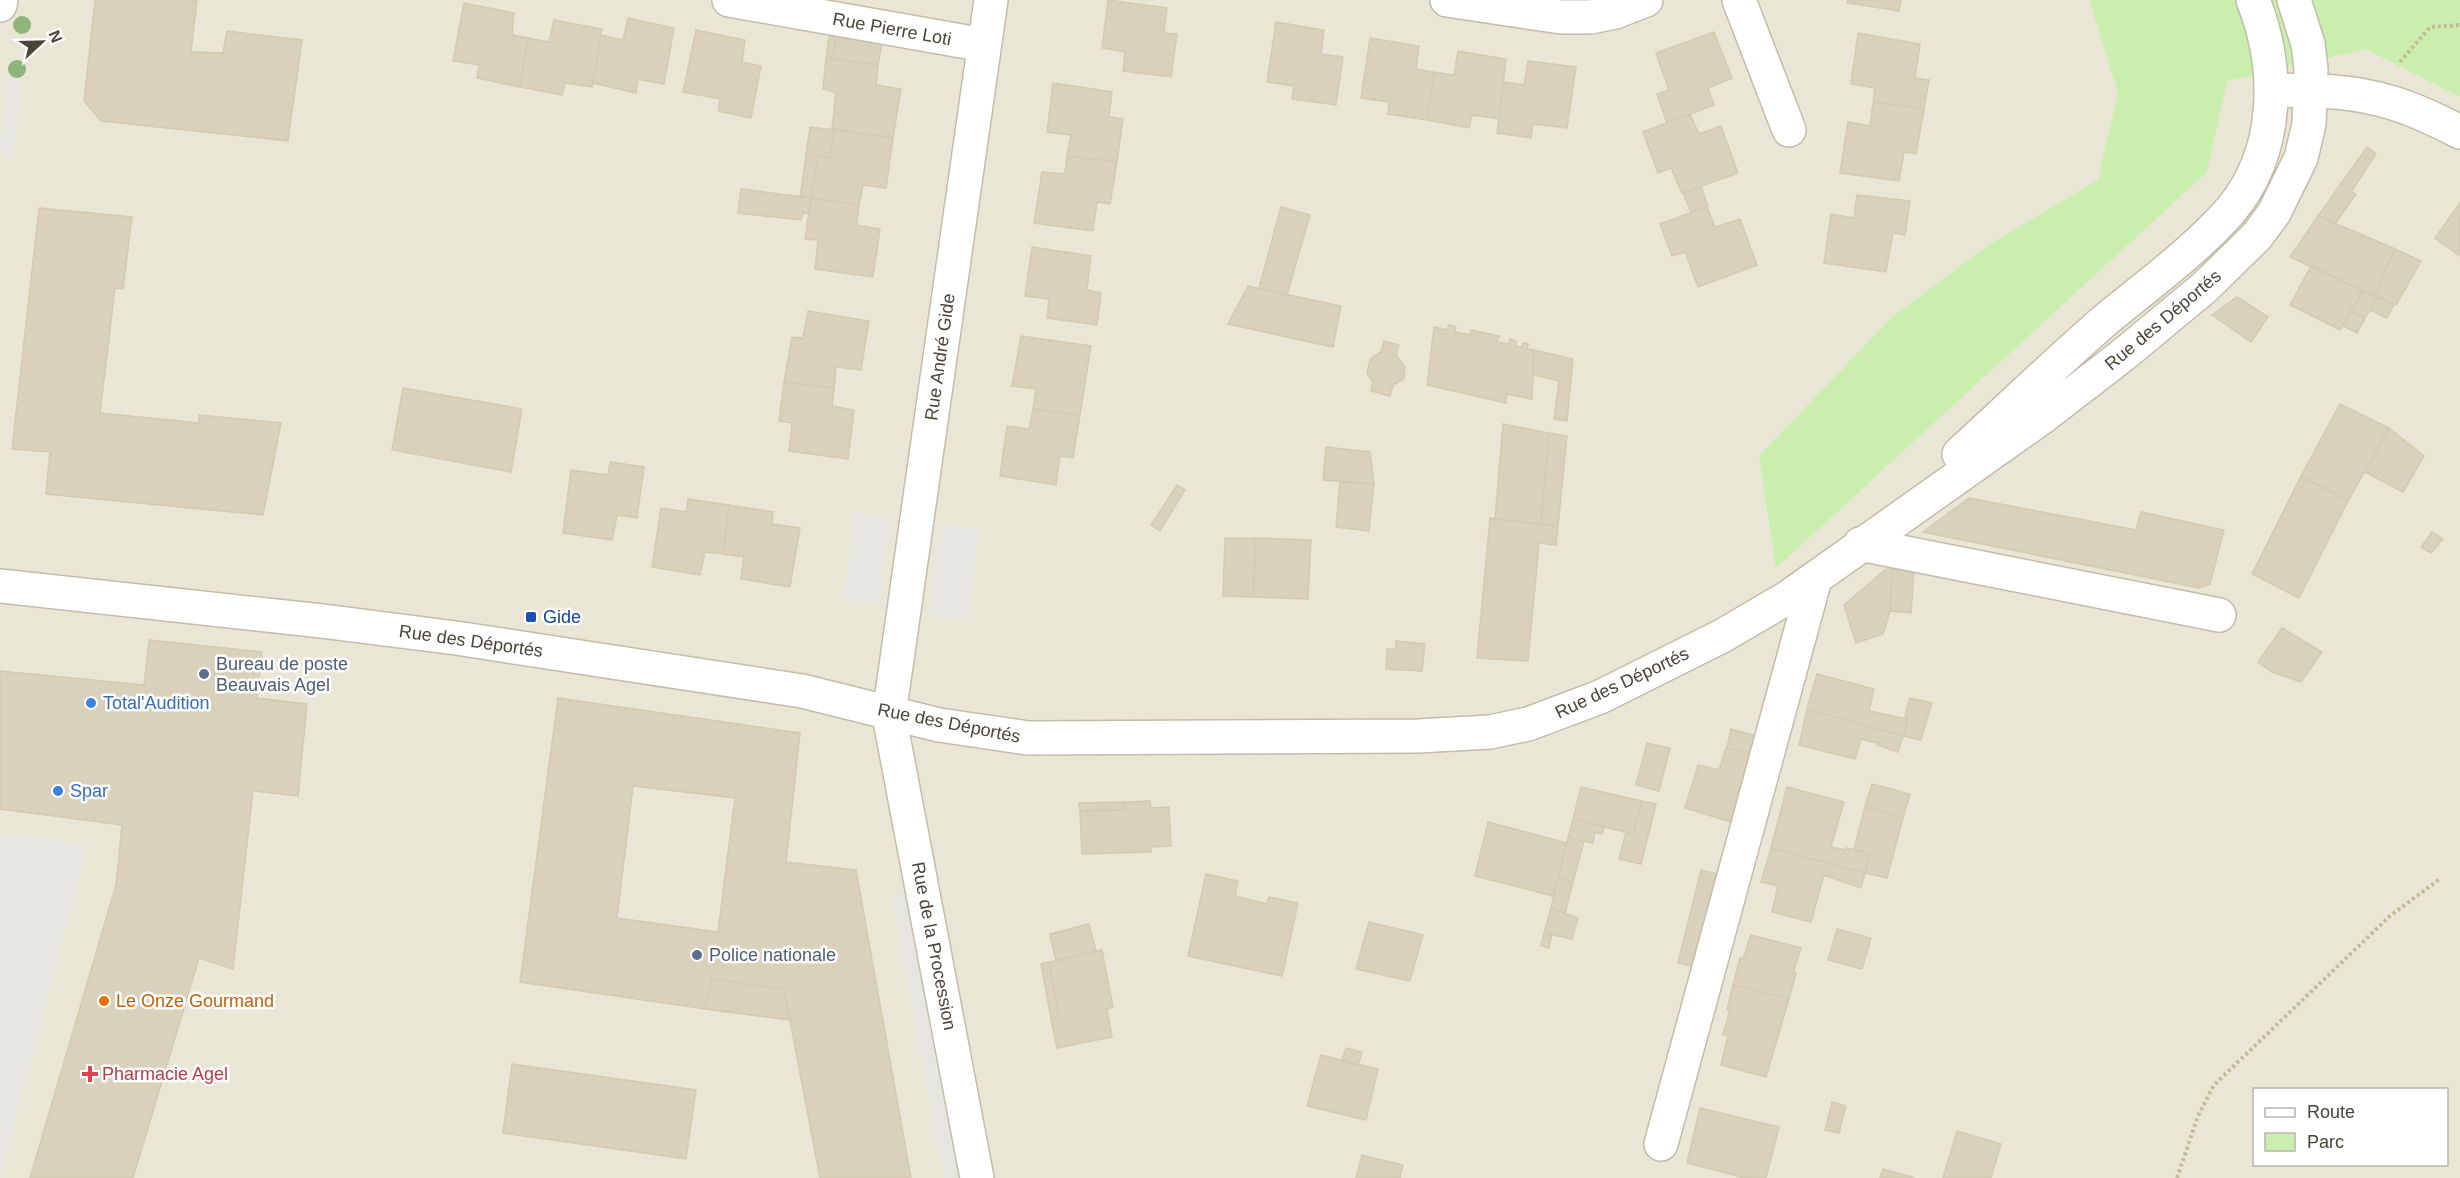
<svg xmlns="http://www.w3.org/2000/svg" width="2460" height="1178" font-family="Arial,sans-serif">
	<style>
		.residential { fill: #eae6d6; fill-rule: evenodd }
		.green { fill: #c9eead }
		.parking { fill: #e7e5e0 }
		.building { fill: #d9d1bc; stroke: #d4caaf; stroke-width: 1.5; fill-rule: evenodd }
		.lines { fill: none; stroke-linecap: round; stroke-linejoin: round }
		.minor-casing { stroke: #c2bda9; stroke-width: 36 }
		.tertiary-casing { stroke: #c2bda9; stroke-width: 36 }
		.path { stroke: #c6bb99; stroke-width: 4; stroke-dasharray: 3 3; stroke-linecap: butt }
		.minor { stroke: #fff; stroke-width: 33 }
		.tertiary { stroke: #fff; stroke-width: 33 }
		.tree { fill: #8fb57b }
		.transit-dot { fill: #1a4fb4; stroke: #fff; stroke-width: 2 }
		.service-dot { fill: #5c6f8a; stroke: #fff; stroke-width: 2 }
		.shop-dot { fill: #3f7fe0; stroke: #fff; stroke-width: 2 }
		.food-dot { fill: #e8710a; stroke: #fff; stroke-width: 2 }
		.health-dot { fill: #e0444e; stroke: #fff; stroke-width: 2 }
		.labels { text-anchor: middle; dominant-baseline: central; stroke-width: 5; stroke-linejoin: round; paint-order: stroke }
		.street-label { font-size: 18px; fill: #4a4536; stroke: #fff }
		.transit-label { font-size: 18px; fill: #164399; stroke: #fff; text-anchor: start }
		.service-label { font-size: 18px; fill: #4e5e75; stroke: #fff; text-anchor: start }
		.shop-label { font-size: 18px; fill: #366cbe; stroke: #fff; text-anchor: start }
		.food-label { font-size: 18px; fill: #c56008; stroke: #fff; text-anchor: start }
		.health-label { font-size: 18px; fill: #be3a42; stroke: #fff; text-anchor: start }
	</style>
	<rect width="100%" height="100%" fill="#f6f3e8"/>
	<path class="residential" d="M0 0H2460V1178H0ZM2254 1090H2446V1164H2254Z"/>
	<path class="green" d="M2089 0H2460V97L2366 49 2227 81 2207 172 1776 568 1759 456 1891 318 1990 244 2098 180 2118 92Z"/>
	<path class="parking" d="M9 76 23 78 12 163 5 157 0 146Z
		M854 512 890 517 879 604 844 599Z
		M939 525 979 529 968 620 929 616Z
		M0 834 88 844 0 1177Z
		M908 894 960 1178H944L892 896Z"/>
	<path class="building" d="M95 0H197L191 52 223 53 227 31 302 40 288 141 101 121 84 101Z
		M1108 0 1167 8 1164 33 1177 34 1171 77 1123 71 1125 52 1102 48Z
		M1848 0H1901L1899 11 1847 3Z
		M464 3 514 13 512 35 528 38 520 87 477 78 479 65 453 61Z
		M628 18 674 28 664 84 638 79 636 93 593 83 601 35 623 40Z
		M554 20 602 29 592 87 565 83 562 95 520 87 528 38 549 42Z
		M1276 22 1324 30 1321 54 1343 57 1336 105 1292 99 1294 86 1267 82Z
		M696 30 745 40 742 62 761 66 751 118 718 111 720 99 683 92Z
		M830 30 837 31 833 59 826 58Z
		M837 31 883 36 878 65 833 59Z
		M1714 32 1732 78 1708 88 1714 105 1667 123 1657 94 1669 90 1656 53Z
		M1858 33 1920 44 1915 78 1929 80 1924 109 1873 102 1875 88 1851 84Z
		M1370 38 1419 46 1416 69 1434 72 1427 120 1388 114 1389 102 1361 98Z
		M1458 51 1506 59 1499 119 1472 115 1469 128 1427 120 1434 72 1454 75Z
		M826 58 878 65 876 85 901 89 893 138 832 129 836 93 823 89Z
		M1528 61 1576 67 1567 128 1533 124 1531 138 1497 133 1504 82 1524 85Z
		M1053 83 1112 92 1109 117 1123 119 1117 162 1067 156 1071 135 1047 132Z
		M1873 102 1924 109 1916 154 1904 152 1899 181 1840 173 1848 122 1870 126Z
		M1690 114 1699 134 1721 126 1738 173 1682 193 1671 168 1658 173 1643 132Z
		M810 127 834 130 830 158 818 156 811 198 800 197Z
		M834 130 893 138 886 188 863 185 859 205 811 198 818 156 830 158Z
		M2367 147 2376 154 2351 192 2356 194 2335 224 2318 216Z
		M1067 156 1117 162 1110 204 1097 202 1093 231 1034 223 1042 172 1065 174Z
		M1701 186 1708 206 1691 213 1683 193Z
		M741 189 811 198 809 214 803 213 801 220 738 213Z
		M1857 195 1910 201 1905 235 1893 233 1886 272 1824 263 1831 214 1854 218Z
		M811 198 859 205 857 225 880 229 873 277 815 269 818 240 805 239Z
		M2460 203V256L2435 238Z
		M1281 207 1310 215 1287 295 1259 288Z
		M1707 207 1715 227 1740 219 1757 265 1698 287 1685 252 1672 256 1660 224Z
		M39 208 132 217 123 289 115 288 100 413 199 423V415L281 423 263 515 46 494 50 452 12 449Z
		M2318 216 2395 249 2374 296 2290 257Z
		M1032 247 1091 256 1087 290 1101 293 1097 325 1047 318 1049 299 1025 296Z
		M2395 249 2421 261 2396 305 2374 296Z
		M2311 266 2363 291 2340 330 2290 305Z
		M1248 286 1341 306 1333 347 1228 324Z
		M2363 291 2378 297 2365 318 2351 311Z
		M2237 297 2268 317 2251 342 2212 315Z
		M2378 297 2394 304 2387 318 2370 310Z
		M808 311 869 321 861 370 836 367 834 388 784 382 792 337 803 338Z
		M2351 311 2365 318 2357 333 2343 326Z
		M1449 325 1456 327 1455 332 1470 335 1471 330 1499 336 1497 342 1509 344 1510 339 1516 341V346L1522 347 1523 343 1528 344 1527 349 1534 350 1532 399 1507 394 1506 403 1427 385 1434 327 1447 330Z
		M1021 336 1091 346 1080 415 1033 409 1036 389 1012 386Z
		M1384 341 1399 345 1396 355 1405 367 1404 379 1393 385 1390 396 1371 391 1373 381 1367 374 1370 359 1381 352Z
		M1534 350 1573 359 1567 421 1554 419 1559 381 1533 375Z
		M784 382 834 388 832 406 854 410 848 459 789 451 792 423 779 421Z
		M403 388 522 409 511 472 392 450Z
		M2340 404 2389 428 2348 501 2301 476Z
		M1033 409 1080 415 1073 458 1060 456 1056 485 1000 476 1007 426 1029 429Z
		M1503 424 1549 433 1541 524 1495 519Z
		M2389 428 2424 456 2403 492 2365 472Z
		M1549 433 1567 436 1558 526 1541 524Z
		M1326 447 1370 452 1374 484 1323 480Z
		M610 462 644 467 637 518 617 515 612 540 563 533 571 470 608 475Z
		M2301 476 2348 501 2299 598 2252 574Z
		M1340 482 1374 484 1369 531 1336 527Z
		M1177 485 1185 490 1160 531 1151 525Z
		M1969 498 2136 530 2141 512 2224 530 2210 584 2199 588 1923 532Z
		M688 499 729 505 723 554 705 552 700 575 652 567 661 508 686 512Z
		M729 505 773 512 772 524 800 528 790 587 741 579 744 557 723 554Z
		M1490 518 1558 526 1556 545 1539 543 1528 661 1477 658Z
		M2432 532 2443 539 2431 553 2421 547Z
		M1225 538H1256L1253 597 1223 596Z
		M1256 538 1311 540 1308 599 1253 597Z
		M1886 569H1892L1890 611 1883 634 1856 643 1844 605Z
		M1892 569 1914 572 1911 613 1890 611Z
		M2282 628 2322 652 2301 682 2272 672 2258 662Z
		M149 640 262 652 257 698 307 704 298 796 253 791 233 969 199 958 133 1178H30L116 885 122 825 0 809V671L144 685Z
		M1396 641 1425 644 1422 671 1386 669 1387 649H1396Z
		M1817 674 1874 689 1869 711 1908 719 1903 736 1807 709Z
		M558 698 800 733 786 862 856 870 911 1178H820L784 989 712 979 705 1009 520 982ZM633 786 735 798 718 932 617 918Z
		M1910 698 1932 703 1921 740 1903 736 1908 719 1905 717Z
		M1807 709 1903 736 1898 752 1877 745V743L1861 739 1855 759 1799 745Z
		M1731 729 1757 736 1752 754 1727 748Z
		M1647 743 1670 748 1659 791 1636 785Z
		M1726 748 1752 754 1734 823 1685 808 1698 765 1719 770Z
		M1872 784 1910 794 1903 818 1865 807Z
		M1581 787 1642 801 1633 834 1573 819Z
		M1787 787 1844 802 1831 847 1846 850V848L1870 854 1865 873 1771 848Z
		M1150 801 1151 808 1169 807 1171 846 1151 847V852L1082 854 1080 811 1125 810 1124 802Z
		M1642 801 1656 804 1641 864 1619 859 1626 832 1633 834Z
		M1124 802 1125 810 1080 811 1079 803Z
		M1865 807 1903 818 1887 878 1865 873 1870 854 1854 849Z
		M1573 819 1605 826 1602 834 1595 832 1593 843 1568 838Z
		M1488 822 1567 843 1553 896 1475 876Z
		M1568 838 1584 841 1573 882 1558 878Z
		M1771 848 1865 873 1861 888 1824 875 1811 922 1772 912 1778 886 1761 882Z
		M1701 870 1720 875 1696 967 1678 963Z
		M1206 874 1238 881 1235 896 1267 904 1269 897 1298 903 1282 976 1188 956Z
		M1558 878 1573 882 1565 913 1551 908Z
		M1551 908 1578 918 1572 939 1544 933Z
		M1369 922 1423 935 1410 981 1356 969Z
		M1089 924 1096 951 1056 961 1050 934Z
		M1837 929 1871 938 1862 969 1828 960Z
		M1544 933 1552 934 1549 948 1541 946Z
		M1751 935 1801 948 1793 973H1796L1789 999 1733 985 1740 958 1743 959Z
		M1102 950 1113 1007 1107 1009 1112 1037 1057 1048 1051 1019 1059 1017 1049 962Z
		M1049 962 1059 1017 1051 1019 1041 964Z
		M712 979 784 989 789 1020 705 1009Z
		M1733 985 1789 999 1766 1077 1721 1065 1728 1036 1723 1034 1730 1010H1727Z
		M1346 1048 1362 1052 1358 1065 1342 1061Z
		M1321 1055 1378 1069 1366 1120 1307 1106Z
		M512 1064 696 1090 686 1159 503 1133Z
		M1832 1102 1846 1106 1839 1133 1825 1130Z
		M1700 1108 1779 1127 1766 1178H1745L1687 1163Z
		M1957 1131 2001 1144 1991 1178H1943Z
		M1362 1155 1403 1165 1400 1178H1356Z
		M1883 1169 1915 1178H1880Z"/>
	<g class="lines">
		<defs>
			<path id="minor" d="M729 0 984 45
				M1447 0 1561 17H1591L1615 12 1646 0
				M1739 0 1789 130
				M0 5 1 0
				M2272 90C2305 91 2338 90 2369 97 2401 103 2431 117 2460 132
				M1860 544 2219 615
				M1661 1144 1815 579
				M977 1178 889 715 991 0"/>
			<path id="tertiary" d="M1959 454C2007 410 2054 365 2103 322 2145 287 2194 252 2230 211 2280 152 2280 68 2253 0
				M0 586 322 621 456 638 802 691 939 725 1028 738 1418 736 1490 732 1528 724 1600 697 1722 636 1787 598 2044 416 2123 355 2205 287 2257 236 2274 213 2301 158 2309 124 2311 69 2308 44 2294 0"/>
		</defs>
		<use href="#minor" class="minor-casing"/>
		<use href="#tertiary" class="tertiary-casing"/>
		<path class="path" d="M2400 62 2430 27 2460 25
			M2177 1178 2198 1116 2214 1085 2390 916 2441 878"/>
		<use href="#minor" class="minor"/>
		<use href="#tertiary" class="tertiary"/>
	</g>
	<g class="tree">
		<circle cx="22" cy="25" r="9"/>
		<circle cx="17" cy="69" r="9"/>
	</g>
	<rect class="transit-dot" x="525" y="611" width="12" height="12" rx="3"/>
	<g class="service-dot">
		<circle cx="204" cy="674" r="6"/>
		<circle cx="697" cy="955" r="6"/>
	</g>
	<g class="shop-dot">
		<circle cx="91" cy="703" r="6"/>
		<circle cx="58" cy="791" r="6"/>
	</g>
	<circle class="food-dot" cx="104" cy="1001" r="6"/>
	<path class="health-dot" d="M87 1065h6v6h6v6h-6v6h-6v-6h-6v-6h6z"/>
	<g class="labels">
		<g class="street-label">
			<text transform="translate(892 29) rotate(10)">Rue Pierre Loti</text>
			<text transform="translate(2163 320) rotate(-40)">Rue des Déportés</text>
			<text transform="translate(940 357) rotate(-82)">Rue André Gide</text>
			<text transform="translate(471 641) rotate(8)">Rue des Déportés</text>
			<text transform="translate(1622 683) rotate(-25)">Rue des Déportés</text>
			<text transform="translate(949 723) rotate(11)">Rue des Déportés</text>
			<text transform="translate(934 946) rotate(79)">Rue de la Procession</text>
		</g>
		<g class="transit-label">
			<text x="543" y="617">Gide</text>
		</g>
		<g class="service-label">
			<text x="216" y="664">Bureau de poste<tspan x="216" dy="21">Beauvais Agel</tspan></text>
			<text x="709" y="955">Police nationale</text>
		</g>
		<g class="shop-label">
			<text x="103" y="703">Total'Audition</text>
			<text x="70" y="791">Spar</text>
		</g>
		<g class="food-label">
			<text x="116" y="1001">Le Onze Gourmand</text>
		</g>
		<g class="health-label">
			<text x="102" y="1074">Pharmacie Agel</text>
		</g>
	</g>
	<rect x="2253" y="1088" width="195" height="78" fill="#ffffff" stroke="#b7b5af" stroke-width="1.5"/>
	<rect x="2265" y="1108" width="30" height="9" fill="#ffffff" stroke="#b7b5af" stroke-width="1.5"/>
	<text x="2307" y="1118" font-size="18" fill="#4a4536">Route</text>
	<rect x="2265" y="1133" width="30" height="18" fill="#c9eead" stroke="#b7b5af" stroke-width="1.5"/>
	<text x="2307" y="1148" font-size="18" fill="#4a4536">Parc</text>
	<g transform="translate(42 42) rotate(68)" stroke="#ffffff" stroke-width="4.5" paint-order="stroke">
	<path d="M0-4.5L10 22L0 15L-10 22Z" fill="#4a4536"/>
	<text y="-9" font-size="16" font-weight="bold" text-anchor="middle" fill="#4a4536">N</text>
	</g>
</svg>
